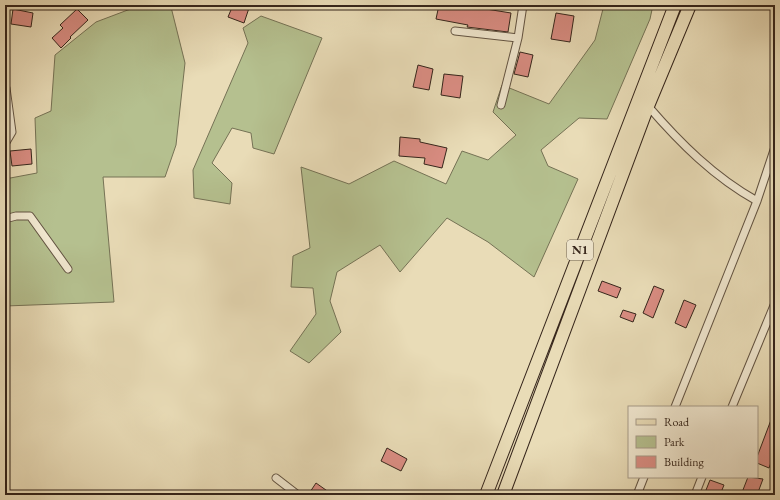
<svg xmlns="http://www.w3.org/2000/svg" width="780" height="500" font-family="'EB Garamond',serif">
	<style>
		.green { fill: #b5c08f; stroke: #757255 }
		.building { fill: #da8d83; stroke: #35251b }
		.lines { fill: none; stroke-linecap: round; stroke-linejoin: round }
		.street-casing { stroke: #625342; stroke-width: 9 }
		.primary-casing { stroke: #35251b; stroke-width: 14 }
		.street { stroke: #f1e8d0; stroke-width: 7 }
		.primary { stroke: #e9dcb7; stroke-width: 12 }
		.labels { text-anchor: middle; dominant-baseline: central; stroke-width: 3; stroke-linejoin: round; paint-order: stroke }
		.shield { fill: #f1e8d0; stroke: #6d6051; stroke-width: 1 }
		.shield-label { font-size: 12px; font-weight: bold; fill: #35251b }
	</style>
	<rect width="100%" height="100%" fill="#e9dcb7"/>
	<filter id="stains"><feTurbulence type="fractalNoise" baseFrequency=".005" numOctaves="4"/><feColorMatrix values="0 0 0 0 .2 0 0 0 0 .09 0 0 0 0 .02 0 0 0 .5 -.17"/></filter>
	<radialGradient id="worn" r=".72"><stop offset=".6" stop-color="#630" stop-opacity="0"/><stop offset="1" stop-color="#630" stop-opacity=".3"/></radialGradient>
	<path class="green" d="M141 5H165L171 7 185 63 176 145 165 177H103L114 302 5 306V179L37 173 35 118 51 111 55 55 96 22Z
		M604 5H653L650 19 607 119 579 118 541 150 548 166 578 179 534 277 488 242 447 218 400 272 380 245 337 272 330 301 341 332 309 363 290 351 316 314 313 288 291 287 293 256 310 248 301 167 349 184 394 161 446 184 462 151 488 160 516 135 493 112 502 85 549 104 595 40Z
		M261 16 322 38 274 154 253 148 251 133 232 128 212 163 232 183 230 204 194 198 193 170 248 43 243 28Z"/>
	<path class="building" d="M233 5H250L244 23 228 17Z
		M439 5 486 9 511 13 508 32 467 27 468 25 436 19Z
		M13 9 33 13 31 27 11 24Z
		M77 9 88 20 70 37 71 38 61 48 52 38 63 28 60 25Z
		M556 13 574 16 570 42 551 39Z
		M520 52 533 55 528 77 514 74Z
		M418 65 433 69 429 90 413 87Z
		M444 74 463 76 460 98 441 95Z
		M400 137 420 139V142L447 148 442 168 424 164 425 158 399 156Z
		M31 149 32 164 12 166 10 151Z
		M602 281 621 288 617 298 598 291Z
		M654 286 664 290 653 318 643 313Z
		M684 300 696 305 686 328 675 323Z
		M623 310 636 314 633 322 620 317Z
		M774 412 775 452 769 468 757 463V457Z
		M387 448 407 459 401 471 381 461Z
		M748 477 763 479 757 495H741Z
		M710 480 724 485 720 495H704Z
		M316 483 333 495H308Z"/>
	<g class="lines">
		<defs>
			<path id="street" d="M455 31 518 38
				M501 105 518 38 523 5
				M648 106C680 143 714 177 757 201
				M5 144 12 132 6 88
				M5 219 16 216H30L68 269
				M675 407 757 201 775 147
				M732 407 775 303
				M276 478 298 495
				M637 495 644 477
				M695 495 702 477"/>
			<path id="primary" d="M486 495 675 5
				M503 495 648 106 690 5"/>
		</defs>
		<use href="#street" class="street-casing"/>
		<use href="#primary" class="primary-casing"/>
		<use href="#street" class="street"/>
		<use href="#primary" class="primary"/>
	</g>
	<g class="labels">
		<rect class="shield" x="567" y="240" width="26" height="20" rx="3"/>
		<g class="shield-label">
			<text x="580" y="250">N1</text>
		</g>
	</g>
	<rect width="780" height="500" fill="none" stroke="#e9dcb7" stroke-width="20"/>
	<rect x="6" y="6" width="768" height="488" fill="none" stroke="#35251b" stroke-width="2"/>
	<rect x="10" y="10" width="760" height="480" fill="none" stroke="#35251b"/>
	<rect x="628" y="406" width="130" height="72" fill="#f1e8d0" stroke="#a69a88"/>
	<rect x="636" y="419" width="20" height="6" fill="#e9dcb7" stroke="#a69a88"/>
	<text x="664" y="426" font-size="12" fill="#35251b">Road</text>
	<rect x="636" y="436" width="20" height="12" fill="#b5c08f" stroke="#a69a88"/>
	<text x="664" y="446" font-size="12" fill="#35251b">Park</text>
	<rect x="636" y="456" width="20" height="12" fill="#da8d83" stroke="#a69a88"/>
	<text x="664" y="466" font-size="12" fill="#35251b">Building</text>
	<rect width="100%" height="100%" filter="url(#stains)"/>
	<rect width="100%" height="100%" fill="url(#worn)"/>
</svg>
